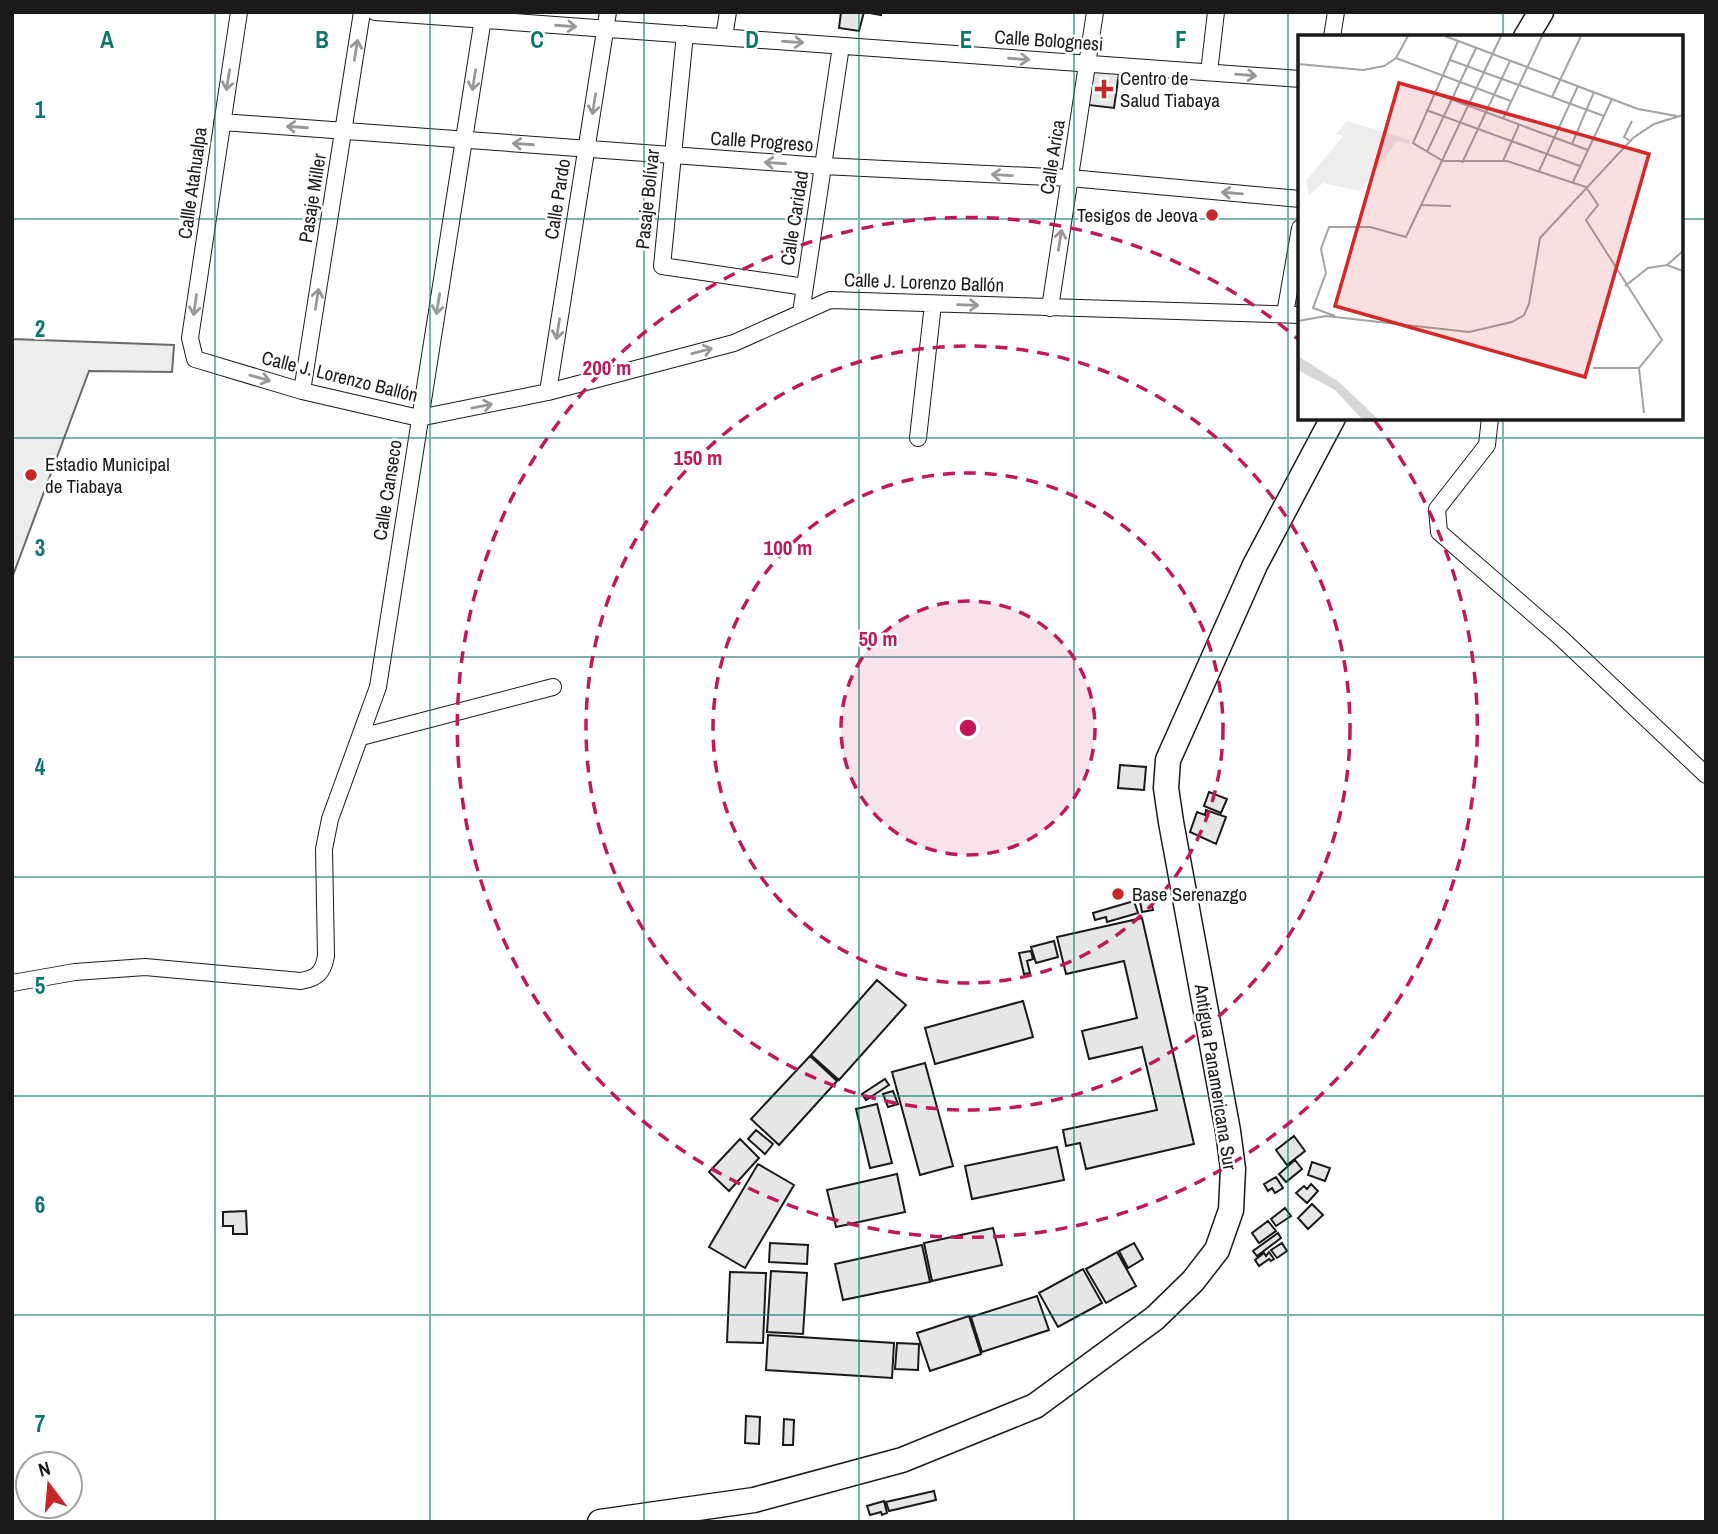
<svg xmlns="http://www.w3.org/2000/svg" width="1718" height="1534" font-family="'Archivo Narrow',sans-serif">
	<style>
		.green { fill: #ededed; stroke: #6a6a6a; stroke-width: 2 }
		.building { fill: #e6e6e6; stroke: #1a1a1a; stroke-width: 2 }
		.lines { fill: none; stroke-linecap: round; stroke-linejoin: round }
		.street-casing { stroke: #1a1a1a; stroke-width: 18 }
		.primary-casing { stroke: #1a1a1a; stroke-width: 27 }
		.street { stroke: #fff; stroke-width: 16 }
		.primary { stroke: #fff; stroke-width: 24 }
		.oneway { stroke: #989898 }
		.grid { fill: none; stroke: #0f766e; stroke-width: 2; stroke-opacity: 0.55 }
		.ring { fill: none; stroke: #c2185b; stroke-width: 3.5; stroke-dasharray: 12 9 }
		.poi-dot { fill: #c62828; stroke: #fff; stroke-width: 2.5 }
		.labels { text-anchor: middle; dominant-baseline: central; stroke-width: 5; stroke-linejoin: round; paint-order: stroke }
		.street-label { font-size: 19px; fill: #1a1a1a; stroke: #fff }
		.poi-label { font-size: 19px; fill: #1a1a1a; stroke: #fff; text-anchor: start }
		.inset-road { fill: none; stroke: #a3a3a3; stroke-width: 2 }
		.view { fill: #d62828; fill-opacity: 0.15; stroke: #d62828; stroke-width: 3.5 }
		.inset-edge { fill: none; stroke: #1a1a1a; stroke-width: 3.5 }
		.grid-label { font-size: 23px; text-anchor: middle; font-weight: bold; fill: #0f766e; stroke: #fff; stroke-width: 5; stroke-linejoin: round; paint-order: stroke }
		.centre { fill: #c2185b; stroke: #fff; stroke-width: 3.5 }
		.ring-label { font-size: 21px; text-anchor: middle; font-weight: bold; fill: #c2185b; stroke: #fff; stroke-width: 5; stroke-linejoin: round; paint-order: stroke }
	</style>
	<rect width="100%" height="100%" fill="#fff"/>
	<path class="green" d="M12 339 174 345 172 372 89 371 12 578Z"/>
	<path class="building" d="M841 12H881V15L864 12 859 31 839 28Z
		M1094 69 1119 73 1114 108 1088 105Z
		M1120 765 1146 767 1144 790 1118 788Z
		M1209 792 1227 799 1221 813 1204 806Z
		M1206 810 1226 817 1216 844 1190 832 1197 812 1205 815Z
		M1150 898 1153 910 1142 912 1140 901Z
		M1134 901 1138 913 1107 922 1106 917 1095 920 1093 913Z
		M1142 918 1194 1144 1086 1169 1080 1143 1066 1146 1063 1130 1157 1110 1142 1047 1089 1059 1082 1031 1137 1018 1124 961 1066 974 1057 937Z
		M1054 941 1058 957 1036 963 1031 947Z
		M1031 951 1033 959 1027 961 1030 973 1024 974 1019 953Z
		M877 980 906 1005 839 1080 811 1055Z
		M1023 1001 1033 1037 935 1064 925 1028Z
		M810 1056 837 1081 779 1145 751 1119Z
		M925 1063 953 1166 920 1175 892 1072Z
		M885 1079 889 1085 866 1100 862 1094Z
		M893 1091 898 1104 888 1107 883 1094Z
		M877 1104 892 1163 870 1168 856 1109Z
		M756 1130 773 1144 765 1154 748 1139Z
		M1294 1136 1305 1151 1287 1165 1276 1150Z
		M740 1139 759 1158 729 1191 709 1172Z
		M1057 1147 1064 1180 972 1199 965 1166Z
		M1295 1160 1302 1169 1286 1182 1279 1174Z
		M1312 1162 1330 1168 1325 1181 1308 1175Z
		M758 1164 794 1185 745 1268 709 1247Z
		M897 1174 905 1212 836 1227 827 1190Z
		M1276 1177 1283 1188 1275 1193 1272 1188 1268 1191 1264 1184Z
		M1311 1184 1318 1191 1307 1203 1296 1193 1304 1186 1307 1189Z
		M1312 1204 1323 1215 1308 1229 1298 1218Z
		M1285 1208 1291 1216 1276 1226 1271 1219Z
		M246 1211 247 1234H233V1226H223V1212Z
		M1268 1221 1276 1231 1259 1243 1252 1233Z
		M993 1228 1002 1265 932 1281 924 1243Z
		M1278 1233 1281 1238 1257 1256 1253 1251Z
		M770 1243 808 1245 807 1264 769 1262Z
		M1134 1243 1143 1259 1128 1268 1119 1251Z
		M1282 1243 1287 1251 1277 1258 1271 1250Z
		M922 1245 930 1282 843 1300 835 1264Z
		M1117 1252 1136 1286 1106 1303 1086 1269Z
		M1269 1252 1274 1259 1271 1261 1269 1259 1259 1266 1255 1260 1264 1253 1266 1256Z
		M1083 1269 1102 1303 1058 1327 1039 1293Z
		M771 1271 807 1273 803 1334 767 1332Z
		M730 1272 766 1273 763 1343 727 1342Z
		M1037 1296 1049 1330 982 1352 971 1317Z
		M969 1316 981 1354 930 1371 917 1333Z
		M768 1335 894 1343 892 1378 766 1370Z
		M897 1343 919 1344 918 1370 895 1369Z
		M746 1416 760 1417 759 1444 745 1443Z
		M784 1419 794 1420 793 1445H783Z
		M934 1491 936 1500 889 1511 886 1502Z
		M884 1501 887 1513 882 1515 881 1512 870 1515 867 1506Z"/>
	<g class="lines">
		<defs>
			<path id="street" d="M239 12 190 338 195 359 302 391 419 418 548 392 734 343 830 300 1300 315
				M375 12 1300 79
				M685 34 662 266 805 287
				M724 37 728 12
				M1332 37 1336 12
				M1209 72 1216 12
				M222 122 823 166 1070 178 1300 199
				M1050 308 1095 12
				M801 313 841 46
				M1285 314 1300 228
				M302 391 362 12
				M548 392 608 12
				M1490 418 1487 445 1437 509 1439 532 1561 638 1706 775
				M918 438 933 304
				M361 737 553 687
				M12 983 75 972 145 967 301 981C317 978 323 973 326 956L324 849 330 819 378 687 484 12"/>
			<path id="primary" d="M1526 37 1541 12
				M600 1522 754 1500 902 1460 1035 1406 1155 1318 1193 1281 1217 1250 1231 1210 1233 1169 1228 1131 1171 822 1166 788 1168 760 1255 565 1333 418"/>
		</defs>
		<use href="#street" class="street-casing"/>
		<use href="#primary" class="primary-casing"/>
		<use href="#street" class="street"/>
		<use href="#primary" class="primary"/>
	</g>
	<defs><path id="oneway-shaft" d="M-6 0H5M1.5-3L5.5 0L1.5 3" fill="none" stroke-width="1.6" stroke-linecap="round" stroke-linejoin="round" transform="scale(1.75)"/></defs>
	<g class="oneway">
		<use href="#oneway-shaft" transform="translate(566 26) rotate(4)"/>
		<use href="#oneway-shaft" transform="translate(793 42) rotate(4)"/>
		<use href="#oneway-shaft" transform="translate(356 50) rotate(-81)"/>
		<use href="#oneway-shaft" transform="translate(1019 59) rotate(4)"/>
		<use href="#oneway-shaft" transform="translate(1246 75) rotate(5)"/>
		<use href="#oneway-shaft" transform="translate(228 80) rotate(99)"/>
		<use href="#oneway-shaft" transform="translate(474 80) rotate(99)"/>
		<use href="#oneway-shaft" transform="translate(594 104) rotate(99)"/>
		<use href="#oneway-shaft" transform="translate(297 127) rotate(-176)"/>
		<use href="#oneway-shaft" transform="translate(523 144) rotate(-176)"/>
		<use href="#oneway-shaft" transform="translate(775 163) rotate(-176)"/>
		<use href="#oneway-shaft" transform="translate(1002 175) rotate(-177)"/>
		<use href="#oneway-shaft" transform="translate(1232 193) rotate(-175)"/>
		<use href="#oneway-shaft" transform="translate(1060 240) rotate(-81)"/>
		<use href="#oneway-shaft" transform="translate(317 299) rotate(-81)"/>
		<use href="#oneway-shaft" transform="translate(438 304) rotate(99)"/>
		<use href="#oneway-shaft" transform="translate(195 305) rotate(98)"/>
		<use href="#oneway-shaft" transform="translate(968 305) rotate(2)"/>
		<use href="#oneway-shaft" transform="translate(558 329) rotate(99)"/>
		<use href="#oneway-shaft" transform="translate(702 351) rotate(-15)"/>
		<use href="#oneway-shaft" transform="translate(260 378) rotate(16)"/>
		<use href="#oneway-shaft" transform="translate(482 406) rotate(-11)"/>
	</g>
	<path class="grid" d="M215 12V1522M430 12V1522M644 12V1522M859 12V1522M1074 12V1522M1288 12V1522M1503 12V37M12 219H1300M1681 219H1706M1503 418V1522M12 438H1706M12 657H1706M12 877H1706M12 1096H1706M12 1315H1706"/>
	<circle cx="968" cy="728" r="127" fill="#c2185b" fill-opacity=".12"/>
	<g class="ring">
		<circle cx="968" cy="728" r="127"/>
		<circle cx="968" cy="728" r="255"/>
		<circle cx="968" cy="728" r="382"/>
		<path d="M1375 421A510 510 0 1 1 1299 340"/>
	</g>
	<g class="poi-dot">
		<path d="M1100.5 78.5h7v7h7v7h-7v7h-7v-7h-7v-7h7z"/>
		<circle cx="1212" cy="215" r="7"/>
		<circle cx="31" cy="475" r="7"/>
		<circle cx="1118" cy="894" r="7"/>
	</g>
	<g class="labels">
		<g class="street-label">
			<text transform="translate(1049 40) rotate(4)">Calle Bolognesi</text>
			<text transform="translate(762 141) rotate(4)">Calle Progreso</text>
			<text transform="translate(1052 157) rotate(-81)">Calle Arica</text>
			<text transform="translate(192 183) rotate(-82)">Callle Atahualpa</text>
			<text transform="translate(312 198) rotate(-81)">Pasaje Miller</text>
			<text transform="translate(557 199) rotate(-81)">Calle Pardo</text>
			<text transform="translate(647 199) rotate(-84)">Pasaje Bolívar</text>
			<text transform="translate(794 218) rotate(-81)">Calle Caridad</text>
			<text transform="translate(924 282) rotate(2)">Calle J. Lorenzo Ballón</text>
			<text transform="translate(340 376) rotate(14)">Calle J. Lorenzo Ballón</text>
			<text transform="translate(387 490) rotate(-81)">Calle Canseco</text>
			<text transform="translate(1216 1077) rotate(81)">Antigua Panamericana Sur</text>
		</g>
		<g class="poi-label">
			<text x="1120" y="78">Centro de<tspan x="1120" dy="22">Salud Tiabaya</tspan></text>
			<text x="1198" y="215" text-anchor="end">Tesigos de Jeova</text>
			<text x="45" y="464">Estadio Municipal<tspan x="45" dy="22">de Tiabaya</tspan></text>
			<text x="1132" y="894">Base Serenazgo</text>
		</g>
	</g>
	<g transform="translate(1298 35)">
		<rect width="385" height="385" fill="#fff"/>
		<path d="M49 86 112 105 111 109 99 106 62 156 25 148 11 160 8 146 45 101 38 99Z" fill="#ededed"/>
		<path d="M0 321 41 347 80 384H64L37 355 0 335Z" fill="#d7d7d7"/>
		<path class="inset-road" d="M147 1 340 74 379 81M160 6 115 108 145 126H209L288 152 300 170 288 185 364 305 341 333 346 378M98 23 110 1M152 25 306 81M0 29 65 35 86 31 98 23 213 66M136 58 290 115M254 62 283 1M128 75 282 131M205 84 244 1M332 106 326 102 334 86M274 109 296 57M129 117 178 13M205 126 221 90M164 128 212 26M241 136 280 51M275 147 314 64M124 170 153 171M369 230 385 216M327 251 350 233 369 230 385 236M37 281 15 273 28 238 23 214 31 192H72L108 202 203 1M0 286 28 281 171 297 214 287 226 280 231 269 242 203 335 103 356 89 385 80M295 333H341"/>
		<path class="view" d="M101 48 351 119 287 342 37 271Z"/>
		<rect width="385" height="385" class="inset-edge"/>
	</g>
	<g class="grid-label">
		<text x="107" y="48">A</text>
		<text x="322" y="48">B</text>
		<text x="537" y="48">C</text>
		<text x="752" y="48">D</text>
		<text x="966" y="48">E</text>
		<text x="1181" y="48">F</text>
		<text x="40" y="118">1</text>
		<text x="40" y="337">2</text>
		<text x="40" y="556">3</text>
		<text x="40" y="775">4</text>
		<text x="40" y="994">5</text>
		<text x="40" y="1213">6</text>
		<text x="40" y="1432">7</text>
	</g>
	<circle cx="968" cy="728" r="10" class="centre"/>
	<g class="ring-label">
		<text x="607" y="375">200 m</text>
		<text x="698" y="465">150 m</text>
		<text x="788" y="555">100 m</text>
		<text x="878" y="646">50 m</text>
	</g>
	<rect width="1718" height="1534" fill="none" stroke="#1a1a1a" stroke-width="28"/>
	<g transform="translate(49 1485) rotate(344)"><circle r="33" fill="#ffffff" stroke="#a3a3a3" stroke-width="2"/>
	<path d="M0-5L12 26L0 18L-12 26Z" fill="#c62828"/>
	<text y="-10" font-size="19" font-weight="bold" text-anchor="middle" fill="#1a1a1a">N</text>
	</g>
</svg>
